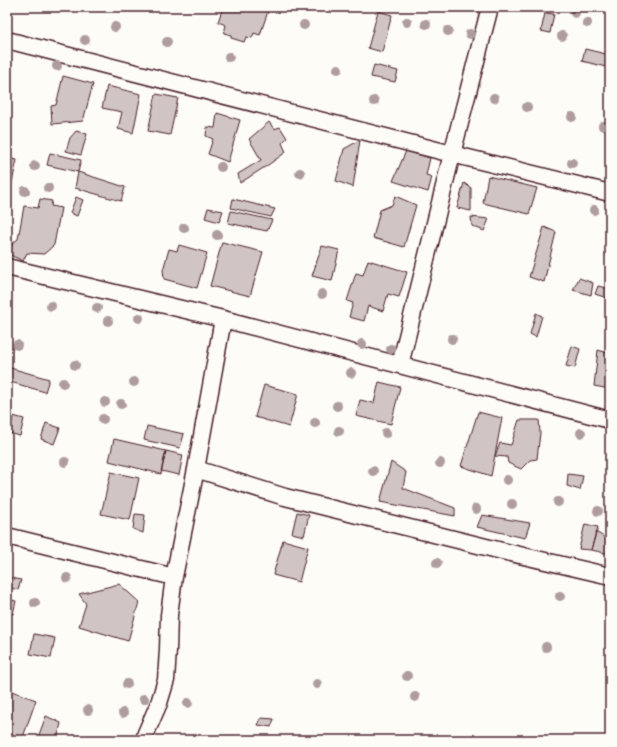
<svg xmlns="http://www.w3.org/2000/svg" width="617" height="747" font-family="Delius,sans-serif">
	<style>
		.building { fill: #d0c5c4; stroke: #4a1f2b }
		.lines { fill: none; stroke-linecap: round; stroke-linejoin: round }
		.minor-casing { stroke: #4a1f2b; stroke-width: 19 }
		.minor { stroke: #fdfcf7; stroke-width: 16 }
		.tree { fill: #af9c9f }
	</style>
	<rect width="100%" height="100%" fill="#fdfcf7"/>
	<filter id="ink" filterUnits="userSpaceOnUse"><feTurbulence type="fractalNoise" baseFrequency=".025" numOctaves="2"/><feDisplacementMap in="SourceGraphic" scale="8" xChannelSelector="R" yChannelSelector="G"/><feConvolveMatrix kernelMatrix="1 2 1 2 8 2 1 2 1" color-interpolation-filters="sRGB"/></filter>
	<g filter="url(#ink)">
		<path class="building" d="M223 7H266L269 8 260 35 254 33 252 38 246 37 244 42 231 38V35L224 33 226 25 218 22Z
			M378 11 392 15 382 52 368 48Z
			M545 13 554 14 550 33 541 31Z
			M585 49 610 55V68L582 61Z
			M374 65 398 71 395 82 371 77Z
			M63 76 93 84 83 121 52 124 51 106 56 105Z
			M107 86 141 94 133 133 118 129 122 112 102 108Z
			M156 94 178 98 170 135 148 131Z
			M217 113 240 120 228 162 208 154 213 139 206 136 207 127 215 128Z
			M269 122 274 129 280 127 287 138 282 143 286 152 268 165 240 183 238 174 261 160 249 139Z
			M76 131 87 134 81 155 66 151 70 138Z
			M360 140 353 187 336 181 344 149Z
			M406 151 430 158 426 175 432 177 428 192 393 181Z
			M50 153 81 160 78 172 47 165Z
			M7 158 17 160 11 187 7 186Z
			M78 172 125 187 121 201 75 188Z
			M488 176 537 188 529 214 483 203Z
			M464 183 471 188V211L457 208Z
			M395 196 416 205 404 247 373 238 380 210 392 205Z
			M76 197 83 200 77 216 70 213Z
			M40 199 52 201 51 206 61 208 54 245 44 254 27 253 23 261 8 254 13 243 18 239 24 206 38 208Z
			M233 199 275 209 271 217 231 208Z
			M208 208 223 211 219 222 205 218Z
			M231 211 272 220 267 231 228 223Z
			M471 217 489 219 484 231 472 226Z
			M544 227 556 232 544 282 529 277Z
			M222 242 263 252 250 296 210 286Z
			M179 245 207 253 197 288 164 279 163 270 169 249 177 251Z
			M322 246 339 250 332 281 312 276Z
			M610 247V256H606Z
			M368 260 407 272 399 297 388 294 383 311 368 306 364 321 349 317 353 303 347 301 356 273 363 275Z
			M579 278 593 283 591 295 573 290Z
			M598 286 610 289V299L595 294Z
			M536 313 542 316 536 337 530 334Z
			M572 346 580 349 575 368 566 366Z
			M598 350 610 354V389L594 386Z
			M7 367 49 379 45 392 7 381Z
			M379 382 400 387 391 424 356 416 360 400 374 403Z
			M264 385 298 394 289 427 255 417Z
			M478 412 502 418 491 476 461 466Z
			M13 416 24 419 20 436 9 433Z
			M519 420H539L540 433 537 459 530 460 521 469 508 463 507 457 495 456 500 443 511 445Z
			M46 423 60 428 54 444 41 439Z
			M147 426 184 434 180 448 144 440Z
			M114 439 166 451 161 474 109 461Z
			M166 451 183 455 179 475 161 471Z
			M391 462 406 472 403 488 455 508V516L380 502Z
			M111 472 139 478 130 520 101 514Z
			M568 474 583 476 580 490 567 486Z
			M297 512 309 515 304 536 292 533Z
			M135 514 145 515 143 533 133 529Z
			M482 515 530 523 525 538 477 527Z
			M585 524 598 527 591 550 579 549Z
			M596 532 610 541V554L591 550Z
			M283 540 308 547 299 582 273 575Z
			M7 577 21 580 18 590 8 587 7 590Z
			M119 584 139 602 128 641 79 626 86 604 79 594Z
			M7 599 16 601 13 614 7 613Z
			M34 634 55 638 51 658 30 654Z
			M9 690 36 700 22 740 7 735V697Z
			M46 716 61 723 57 740H37Z
			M261 718 274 719 271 727 258 725Z"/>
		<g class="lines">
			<defs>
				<path id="minor" d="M7 40 452 154 610 193
					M7 267 223 319 610 420
					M400 365 452 154 490 7
					M196 469 285 497 498 550 610 576
					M7 536 174 577
					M144 740 146 733 159 703 166 680 168 650 169 615 174 577 196 469 223 319"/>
			</defs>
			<use href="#minor" class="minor-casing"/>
			<use href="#minor" class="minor"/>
		</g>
		<g class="tree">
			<circle cx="575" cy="13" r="5"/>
			<circle cx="407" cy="22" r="5"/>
			<circle cx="587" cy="23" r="5"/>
			<circle cx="426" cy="24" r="5"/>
			<circle cx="304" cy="25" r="5"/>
			<circle cx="115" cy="27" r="5"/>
			<circle cx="448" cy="31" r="5"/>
			<circle cx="470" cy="34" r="5"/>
			<circle cx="562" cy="36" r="5"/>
			<circle cx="85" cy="40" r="5"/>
			<circle cx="167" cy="42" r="5"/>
			<circle cx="229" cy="57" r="5"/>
			<circle cx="57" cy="66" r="5"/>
			<circle cx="338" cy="69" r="5"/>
			<circle cx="494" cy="98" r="5"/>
			<circle cx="374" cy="101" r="5"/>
			<circle cx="527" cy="107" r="5"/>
			<circle cx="572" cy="117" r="5"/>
			<circle cx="603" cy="126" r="5"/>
			<circle cx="572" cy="163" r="5"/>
			<circle cx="35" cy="166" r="5"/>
			<circle cx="221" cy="167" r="5"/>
			<circle cx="300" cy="173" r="5"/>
			<circle cx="48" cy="188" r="5"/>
			<circle cx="25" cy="191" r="5"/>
			<circle cx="594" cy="210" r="5"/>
			<circle cx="184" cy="228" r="5"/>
			<circle cx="217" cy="235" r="5"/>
			<circle cx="322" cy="294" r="5"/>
			<circle cx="51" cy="306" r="5"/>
			<circle cx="97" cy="308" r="5"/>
			<circle cx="139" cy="318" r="5"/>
			<circle cx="108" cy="321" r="5"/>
			<circle cx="452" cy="339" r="5"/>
			<circle cx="362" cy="344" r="5"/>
			<circle cx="17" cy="345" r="5"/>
			<circle cx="391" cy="349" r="5"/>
			<circle cx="75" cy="365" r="5"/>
			<circle cx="351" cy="373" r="5"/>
			<circle cx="134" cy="382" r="5"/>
			<circle cx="63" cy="383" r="5"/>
			<circle cx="105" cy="402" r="5"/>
			<circle cx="121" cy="404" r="5"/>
			<circle cx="337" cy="406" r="5"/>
			<circle cx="103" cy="419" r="5"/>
			<circle cx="315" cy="423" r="5"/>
			<circle cx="339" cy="431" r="5"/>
			<circle cx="386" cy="433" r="5"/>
			<circle cx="581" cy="433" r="5"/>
			<circle cx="65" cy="462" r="5"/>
			<circle cx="440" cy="463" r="5"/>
			<circle cx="373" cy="471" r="5"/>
			<circle cx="507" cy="480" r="5"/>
			<circle cx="558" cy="502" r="5"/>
			<circle cx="512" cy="504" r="5"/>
			<circle cx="476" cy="509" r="5"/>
			<circle cx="598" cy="511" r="5"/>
			<circle cx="437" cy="563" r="5"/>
			<circle cx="67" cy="578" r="5"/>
			<circle cx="560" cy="596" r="5"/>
			<circle cx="35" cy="603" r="5"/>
			<circle cx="546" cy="647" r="5"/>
			<circle cx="407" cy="676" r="5"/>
			<circle cx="127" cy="684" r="5"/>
			<circle cx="317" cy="684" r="5"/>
			<circle cx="415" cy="697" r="5"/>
			<circle cx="144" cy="699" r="5"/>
			<circle cx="188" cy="703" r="5"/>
			<circle cx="88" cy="710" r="5"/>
			<circle cx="123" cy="713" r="5"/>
		</g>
	</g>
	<rect width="617" height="747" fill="none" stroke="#fdfcf7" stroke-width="24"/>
	<rect x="12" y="12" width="593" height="723" fill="none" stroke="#4a1f2b" stroke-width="1.5" filter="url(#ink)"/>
</svg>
